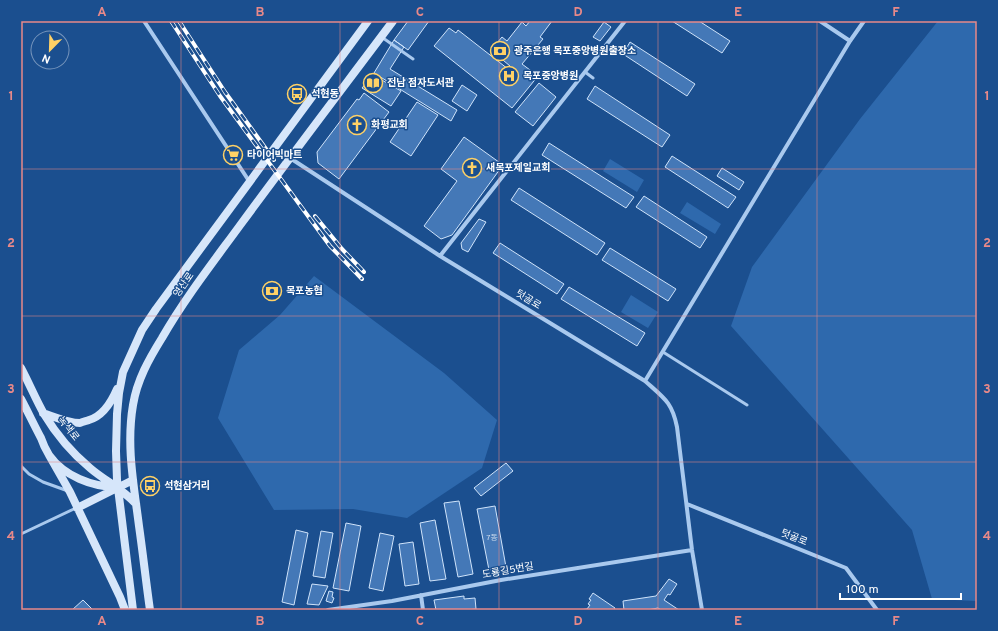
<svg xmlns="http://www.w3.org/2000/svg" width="998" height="631" font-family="Overpass,'Noto Sans KR',sans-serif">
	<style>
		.green { fill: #2e69ad }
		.building { fill: #4478b7; stroke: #cfe3fa }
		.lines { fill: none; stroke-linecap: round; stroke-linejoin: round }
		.lane { stroke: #a9c9ee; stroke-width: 3 }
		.street { stroke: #a9c9ee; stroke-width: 4 }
		.secondary { stroke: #d6e6fa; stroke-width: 8 }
		.rail-casing { stroke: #fff; stroke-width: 4 }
		.rail { stroke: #1b4f8f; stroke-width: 2.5; stroke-dasharray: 8; stroke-linecap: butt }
		.grid { fill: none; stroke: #e88989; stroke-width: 1; stroke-opacity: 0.55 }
		.labels { text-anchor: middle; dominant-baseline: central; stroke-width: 3; stroke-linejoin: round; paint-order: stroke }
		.number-label { font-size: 8px; fill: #d0dded }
		.poi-label { font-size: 10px; font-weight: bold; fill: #fff; stroke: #1b4f8f; text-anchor: start }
		.street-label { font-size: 10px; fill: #fff; stroke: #1b4f8f }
		.neatline { fill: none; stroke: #e88989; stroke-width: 1.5 }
		.grid-label { font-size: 13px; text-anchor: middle; font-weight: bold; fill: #e88989 }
	</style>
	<rect width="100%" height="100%" fill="#1b4f8f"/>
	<path class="green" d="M938 21H977V601L932 599 912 530 731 326 752 267 860 119Z
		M610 159 644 180 637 192 603 171Z
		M687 202 721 224 715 234 680 213Z
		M314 276 444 373 497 420 482 468 407 518 353 509 274 510 218 418 239 350 280 315Z
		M631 295 658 312 648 328 621 312Z"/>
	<path class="building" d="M408 21H429L408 50 394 40Z
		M530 21H552L540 37 543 39 522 64 538 76 512 108 434 46 449 28 456 33 458 30 508 69 510 66 491 50 502 37 507 41 522 22 526 26Z
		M672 21H699L730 41 722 53Z
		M604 22 611 27 600 41 593 37Z
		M394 40 404 47 390 69 457 110 451 121 374 73Z
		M630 42 695 84 687 96 623 54Z
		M373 75 401 91 391 106 362 88Z
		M539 83 556 97 533 126 515 112Z
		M462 85 477 95 467 111 452 101Z
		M595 86 670 135 662 147 587 99Z
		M364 93 389 112 339 179 318 163 317 152 357 99 359 100Z
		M417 102 438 115 411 156 390 142Z
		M464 137 503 165 452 235 441 239 424 226 457 181 441 169Z
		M549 143 634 197 626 208 542 155Z
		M672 156 736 197 728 208 665 167Z
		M722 168 744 182 739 190 717 176Z
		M519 188 605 243 597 255 511 200Z
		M644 196 707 237 700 248 636 207Z
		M479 219 486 222 468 252 462 249 461 243Z
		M500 243 564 284 557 294 493 253Z
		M610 248 676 289 668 301 602 260Z
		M569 287 645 333 637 346 561 299Z
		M506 463 513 471 481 496 474 488Z
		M459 501 473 574 458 577 444 503Z
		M495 506 506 567 489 570 477 509Z
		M435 520 446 579 430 581 420 523Z
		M346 523 361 526 349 591 333 588Z
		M296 530 308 533 294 605 282 602Z
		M321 531 333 533 325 578 313 576Z
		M380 533 394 536 383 591 369 588Z
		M413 542 419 584 405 586 399 544Z
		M669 579 677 584 670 595 668 594 664 600 679 610H661L658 608 647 610H624L623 601 656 596Z
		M312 584 328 586 319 605 307 604Z
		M329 591 333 592 332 597 334 598 332 603 326 601Z
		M593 593 615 608 614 610H579L587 609 590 605 588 604 591 600 589 599Z
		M464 596V599L475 598 476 609 467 610H436L434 600Z
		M83 600 93 610H72Z"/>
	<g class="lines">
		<path class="lane" d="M383 38 413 59
			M585 72 593 78
			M663 352 747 405
			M21 466 29 474 43 482 68 491
			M21 534 76 508"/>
		<path class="street" d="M144 21 249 181
			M820 21 850 41
			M290 158 440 256 645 381C664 398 672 402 677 427L692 550 702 610
			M440 256 625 21
			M645 381 754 200 850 41 864 21
			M687 504 846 568 877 610
			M421 595 423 610
			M328 610 392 601 501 580 692 550"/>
		<path class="secondary" d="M21 368C29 383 36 400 44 414 56 434 72 453 90 468 105 481 123 489 136 504
			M21 399C28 412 34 425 41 438 43 444 46 450 49 455 64 476 92 487 117 487
			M43 413C55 417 68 423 80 423 82 422 86 421 89 420 103 416 111 403 117 389
			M49 455 70 492 120 597 125 610
			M77 508 133 480
			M133 610 117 480 116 451 117 414 119 393 123 372 142 330 156 309 368 21
			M150 610C146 582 143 554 139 526 134 486 126 446 133 405 137 380 149 359 162 338 185 298 214 261 241 224 291 156 342 89 393 21"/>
		<defs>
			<path id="rail" d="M171 21 220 96 330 246 362 279
				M179 21 225 92 274 160
				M315 216 342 249 364 272"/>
		</defs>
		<use href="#rail" class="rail-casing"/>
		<use href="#rail" class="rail"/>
	</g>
	<path class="grid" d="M181 21V610M340 21V610M499 21V610M658 21V610M817 21V610M21 169H977M21 316H977M21 462H977"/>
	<defs>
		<symbol id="bank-ring" viewBox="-11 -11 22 22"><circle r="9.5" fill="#1b4f8f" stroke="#ffd166" stroke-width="1.5"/><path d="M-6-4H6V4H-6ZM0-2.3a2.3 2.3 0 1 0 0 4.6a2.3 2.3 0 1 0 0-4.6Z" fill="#ffd166"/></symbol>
		<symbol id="hospital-ring" viewBox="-11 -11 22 22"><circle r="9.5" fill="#1b4f8f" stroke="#ffd166" stroke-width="1.5"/><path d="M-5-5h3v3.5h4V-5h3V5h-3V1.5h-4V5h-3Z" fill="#ffd166"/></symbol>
		<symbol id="library-ring" viewBox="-11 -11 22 22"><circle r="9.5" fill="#1b4f8f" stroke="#ffd166" stroke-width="1.5"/><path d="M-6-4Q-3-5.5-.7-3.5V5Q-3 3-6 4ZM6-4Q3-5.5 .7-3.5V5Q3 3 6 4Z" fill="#ffd166"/></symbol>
		<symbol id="bus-ring" viewBox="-11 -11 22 22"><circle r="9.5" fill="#1b4f8f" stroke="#ffd166" stroke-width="1.5"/><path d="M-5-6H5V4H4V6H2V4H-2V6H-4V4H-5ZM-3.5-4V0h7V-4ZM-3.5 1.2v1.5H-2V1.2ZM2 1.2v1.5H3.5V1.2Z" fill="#ffd166"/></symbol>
		<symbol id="church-ring" viewBox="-11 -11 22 22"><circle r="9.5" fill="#1b4f8f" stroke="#ffd166" stroke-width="1.5"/><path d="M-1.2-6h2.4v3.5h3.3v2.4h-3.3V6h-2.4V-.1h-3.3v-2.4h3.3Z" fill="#ffd166"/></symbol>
		<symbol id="supermarket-ring" viewBox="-11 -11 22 22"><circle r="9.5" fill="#1b4f8f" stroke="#ffd166" stroke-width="1.5"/><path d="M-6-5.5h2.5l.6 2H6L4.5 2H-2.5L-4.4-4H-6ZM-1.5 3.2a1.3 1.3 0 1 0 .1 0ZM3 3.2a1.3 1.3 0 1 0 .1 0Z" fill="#ffd166"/></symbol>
	</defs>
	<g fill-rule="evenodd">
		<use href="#bank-ring" x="489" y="40" width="22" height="22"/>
		<use href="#hospital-ring" x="498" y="65" width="22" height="22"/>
		<use href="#library-ring" x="362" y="72" width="22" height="22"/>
		<use href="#bus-ring" x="286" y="83" width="22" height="22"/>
		<use href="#church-ring" x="346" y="114" width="22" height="22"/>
		<use href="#supermarket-ring" x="222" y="144" width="22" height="22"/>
		<use href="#church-ring" x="461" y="157" width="22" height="22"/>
		<use href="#bank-ring" x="261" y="280" width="22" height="22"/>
		<use href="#bus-ring" x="139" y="475" width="22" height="22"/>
	</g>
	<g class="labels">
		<g class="number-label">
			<text x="492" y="538">7동</text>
		</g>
		<g class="poi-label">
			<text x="514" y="51">광주은행 목포중앙병원출장소</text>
			<text x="523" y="76">목포중앙병원</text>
			<text x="387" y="83">전남 점자도서관</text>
			<text x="311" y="94">석현동</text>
			<text x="371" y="125">화평교회</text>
			<text x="247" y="155">타이어빅마트</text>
			<text x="486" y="168">새목포제일교회</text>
			<text x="286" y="291">목포농협</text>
			<text x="164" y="486">석현삼거리</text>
		</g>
		<g class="street-label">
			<text transform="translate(184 285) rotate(-55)">영산로</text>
			<text transform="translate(528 300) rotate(31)">텃골로</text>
			<text transform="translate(68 429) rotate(51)">녹색로</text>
			<text transform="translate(794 538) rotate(22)">텃골로</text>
			<text transform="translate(508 571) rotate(-10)">도룡길5번길</text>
		</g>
	</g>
	<rect width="998" height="631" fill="none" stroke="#1b4f8f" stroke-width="44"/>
	<g transform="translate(50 50) rotate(203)"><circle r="19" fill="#1b4f8f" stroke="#7695bc"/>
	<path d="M0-3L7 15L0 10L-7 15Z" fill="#ffd166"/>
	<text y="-6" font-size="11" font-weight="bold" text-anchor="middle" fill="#ffffff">N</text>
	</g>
	<path d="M840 593v6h121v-6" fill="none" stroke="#ffffff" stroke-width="2"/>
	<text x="846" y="593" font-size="12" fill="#ffffff" stroke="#1b4f8f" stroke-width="3" paint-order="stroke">100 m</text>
	<rect x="22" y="22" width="954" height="587" class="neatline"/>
	<g class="grid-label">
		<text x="102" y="16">A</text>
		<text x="260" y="16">B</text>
		<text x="420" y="16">C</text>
		<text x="578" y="16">D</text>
		<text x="738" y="16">E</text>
		<text x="896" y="16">F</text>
		<text x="11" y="100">1</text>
		<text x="987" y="100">1</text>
		<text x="11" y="247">2</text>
		<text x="987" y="247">2</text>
		<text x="11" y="393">3</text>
		<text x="987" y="393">3</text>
		<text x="11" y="540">4</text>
		<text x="987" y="540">4</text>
		<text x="102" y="625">A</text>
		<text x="260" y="625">B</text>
		<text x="420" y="625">C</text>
		<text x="578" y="625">D</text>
		<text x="738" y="625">E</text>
		<text x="896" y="625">F</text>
	</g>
</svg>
